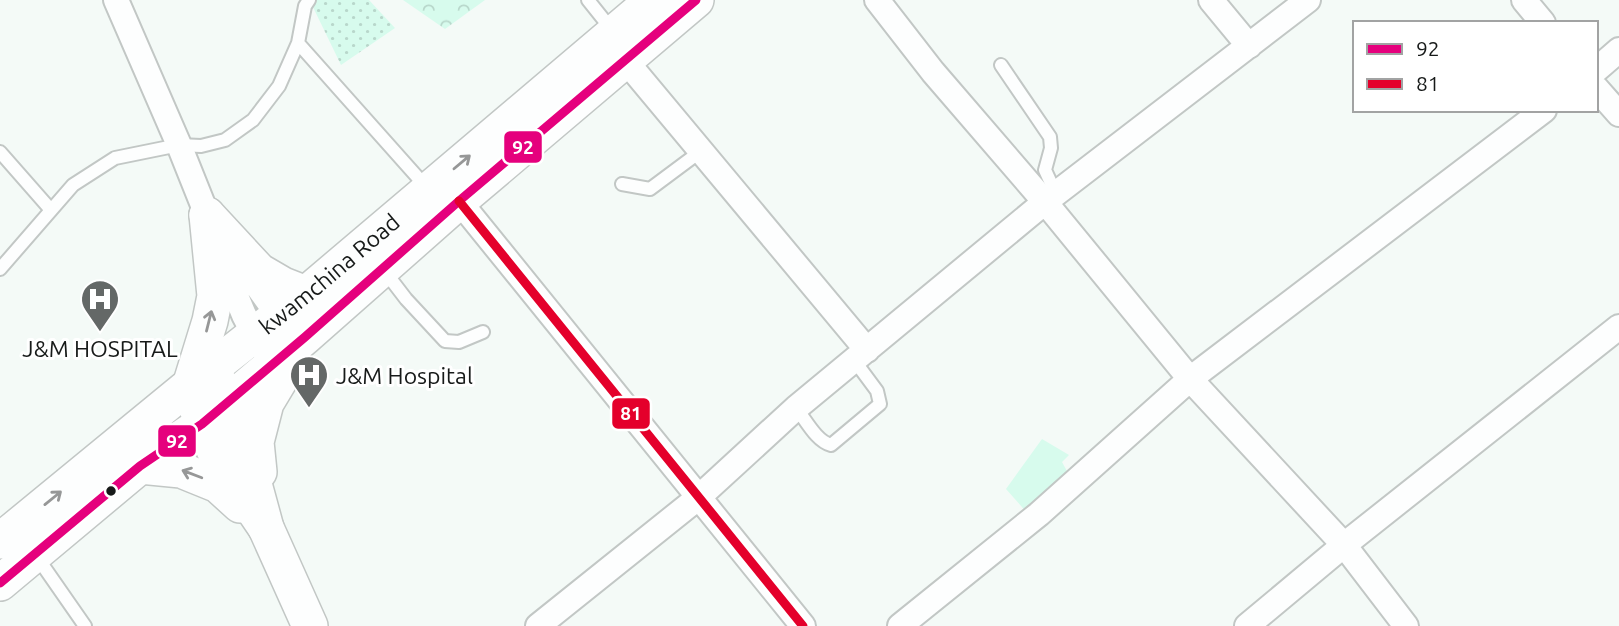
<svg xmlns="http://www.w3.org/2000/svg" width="1619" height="626" font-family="Ubuntu,sans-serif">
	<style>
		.grass { fill: url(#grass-dots) }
		.park { fill: url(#park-crowns) }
		.garden { fill: #d7fbed }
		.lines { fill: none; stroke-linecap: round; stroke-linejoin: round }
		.lane-casing { stroke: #c2c7c5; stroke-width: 16 }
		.street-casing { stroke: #c2c7c5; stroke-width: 28 }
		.secondary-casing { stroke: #c2c7c5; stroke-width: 38 }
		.lane { stroke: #fdfefe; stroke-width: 12 }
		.street { stroke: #fdfefe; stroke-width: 24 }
		.secondary { stroke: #fdfefe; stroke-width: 35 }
		.bus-1-casing { stroke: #fff; stroke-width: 14 }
		.bus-2-casing { stroke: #fff; stroke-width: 14 }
		.bus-1 { stroke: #e5007d; stroke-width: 9 }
		.bus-2 { stroke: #e4002b; stroke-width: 9 }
		.oneway { stroke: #969797 }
		.bus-dot { fill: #171a19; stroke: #fff; stroke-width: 2.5 }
		.labels { text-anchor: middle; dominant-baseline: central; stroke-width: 6; stroke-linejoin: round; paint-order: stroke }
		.street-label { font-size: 23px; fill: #171a19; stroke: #fff }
		.poi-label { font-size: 23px; fill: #171a19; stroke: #fff }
		.line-badge { stroke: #fff; stroke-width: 2.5 }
		.badge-label { font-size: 19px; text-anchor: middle; font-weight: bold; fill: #fff }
	</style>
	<defs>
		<pattern id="grass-dots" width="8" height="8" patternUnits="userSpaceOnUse" patternTransform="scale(1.75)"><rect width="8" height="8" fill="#d7fbed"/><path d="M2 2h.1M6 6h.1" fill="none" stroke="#b8d7cb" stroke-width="1.8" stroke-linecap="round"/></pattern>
		<pattern id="park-crowns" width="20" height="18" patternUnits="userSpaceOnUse" patternTransform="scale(1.75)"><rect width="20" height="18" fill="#d7fbed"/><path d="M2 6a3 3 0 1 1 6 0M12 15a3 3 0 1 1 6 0" fill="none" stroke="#b8d7cb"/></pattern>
	</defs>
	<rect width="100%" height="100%" fill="#f4faf7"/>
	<path class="grass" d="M316 0H369L395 28 341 65 312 5Z"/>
	<path class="park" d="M403 0H485L445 29Z"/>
	<path class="garden" d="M1042 439 1069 455 1062 462 1074 484 1029 515 1006 489Z"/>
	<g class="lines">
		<defs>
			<path id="lane" d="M588 0 612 30
				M298 43 428 189
				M1001 65 1050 137 1051 148 1045 170 1056 194
				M0 152 51 210
				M622 184 650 189 701 151
				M0 269 73 185 115 158 179 145 201 146 225 140 253 120 279 86 298 43 305 6 309 0
				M383 269 406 299 445 341 459 342 483 332
				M796 408C806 420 816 441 831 445L880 404 877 391 854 360
				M37 557 85 626"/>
			<path id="street" d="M116 0 179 145 207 215 222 245 227 274 244 315 261 347
				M877 0 933 72 1045 202 1190 379 1344 545 1406 626
				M1211 0 1249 46
				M1524 0 1543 23
				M625 60 867 350
				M1596 70 1619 50
				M1596 88 1619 114
				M459 201 803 626
				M242 265 278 315 286 331
				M538 626 699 497 796 408 1045 202 1308 0
				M900 626 1039 514 1190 379 1544 110
				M1247 626 1344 545 1619 327"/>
			<g id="secondary">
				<path d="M207 215 215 296 210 321 190 386 202 424 217 456 266 528"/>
				<path d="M207 215 259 271 283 285 306 294"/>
				<path d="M220 384 250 469 266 528 310 626"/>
				<path d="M140 466 181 470 218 485 240 505"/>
				<path d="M259 472 256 442 266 403 293 358"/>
				<path id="s1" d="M0 541 184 390 306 294 653 0"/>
				<path d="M0 583 140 466 202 424 305 337 459 201 696 0"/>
			</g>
		</defs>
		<use href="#lane" class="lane-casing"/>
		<use href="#street" class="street-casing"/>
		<use href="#secondary" class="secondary-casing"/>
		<use href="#lane" class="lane"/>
		<use href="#street" class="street"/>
		<use href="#secondary" class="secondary"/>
		<defs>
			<path id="bus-1" d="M0 583 140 466 202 424 305 337 459 201 696 0"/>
			<path id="bus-2" d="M459 201 803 626"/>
		</defs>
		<use href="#bus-1" class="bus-1-casing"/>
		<use href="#bus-2" class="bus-2-casing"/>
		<use href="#bus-1" class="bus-1"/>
		<use href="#bus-2" class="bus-2"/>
	</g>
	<defs><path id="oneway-shaft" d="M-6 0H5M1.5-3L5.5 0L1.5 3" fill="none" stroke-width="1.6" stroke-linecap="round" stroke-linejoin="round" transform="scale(1.75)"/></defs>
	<g class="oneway">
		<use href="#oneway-shaft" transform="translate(462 162) rotate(-40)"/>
		<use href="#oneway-shaft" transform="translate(209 321) rotate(-76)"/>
		<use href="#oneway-shaft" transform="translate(192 474) rotate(-159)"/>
		<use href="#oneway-shaft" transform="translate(53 498) rotate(-39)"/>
	</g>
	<defs>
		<symbol id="hospital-pin" viewBox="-11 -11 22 30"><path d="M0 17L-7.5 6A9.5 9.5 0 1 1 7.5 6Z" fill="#646867" stroke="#fff"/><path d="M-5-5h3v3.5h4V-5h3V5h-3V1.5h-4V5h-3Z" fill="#fff"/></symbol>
	</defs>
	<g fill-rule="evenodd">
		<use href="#hospital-pin" x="78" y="277" width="44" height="60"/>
		<use href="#hospital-pin" x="287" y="353" width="44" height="60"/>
	</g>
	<circle class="bus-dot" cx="111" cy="491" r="6"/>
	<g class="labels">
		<g class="street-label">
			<text stroke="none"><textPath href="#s1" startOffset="424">kwamchina Road</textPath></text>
		</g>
		<g class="poi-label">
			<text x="100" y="348">J&amp;M HOSPITAL</text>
			<text x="336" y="375" text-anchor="start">J&amp;M Hospital</text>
		</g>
	</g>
	<g class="line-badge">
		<rect x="503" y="130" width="40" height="34" rx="7" fill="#e5007d"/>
		<rect x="611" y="397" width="40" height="33" rx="7" fill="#e4002b"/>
		<rect x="157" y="424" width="40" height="34" rx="7" fill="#e5007d"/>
	</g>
	<g class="badge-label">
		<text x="523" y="154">92</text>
		<text x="631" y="420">81</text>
		<text x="177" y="448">92</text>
	</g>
	<rect x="1353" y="21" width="245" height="91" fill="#ffffff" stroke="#a2a3a3" stroke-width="2"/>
	<rect x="1367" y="44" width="35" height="10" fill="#e5007d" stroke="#a2a3a3" stroke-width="2"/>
	<text x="1416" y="56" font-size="21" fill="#171a19">92</text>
	<rect x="1367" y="79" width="35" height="10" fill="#e4002b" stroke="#a2a3a3" stroke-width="2"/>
	<text x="1416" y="91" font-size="21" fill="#171a19">81</text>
</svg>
